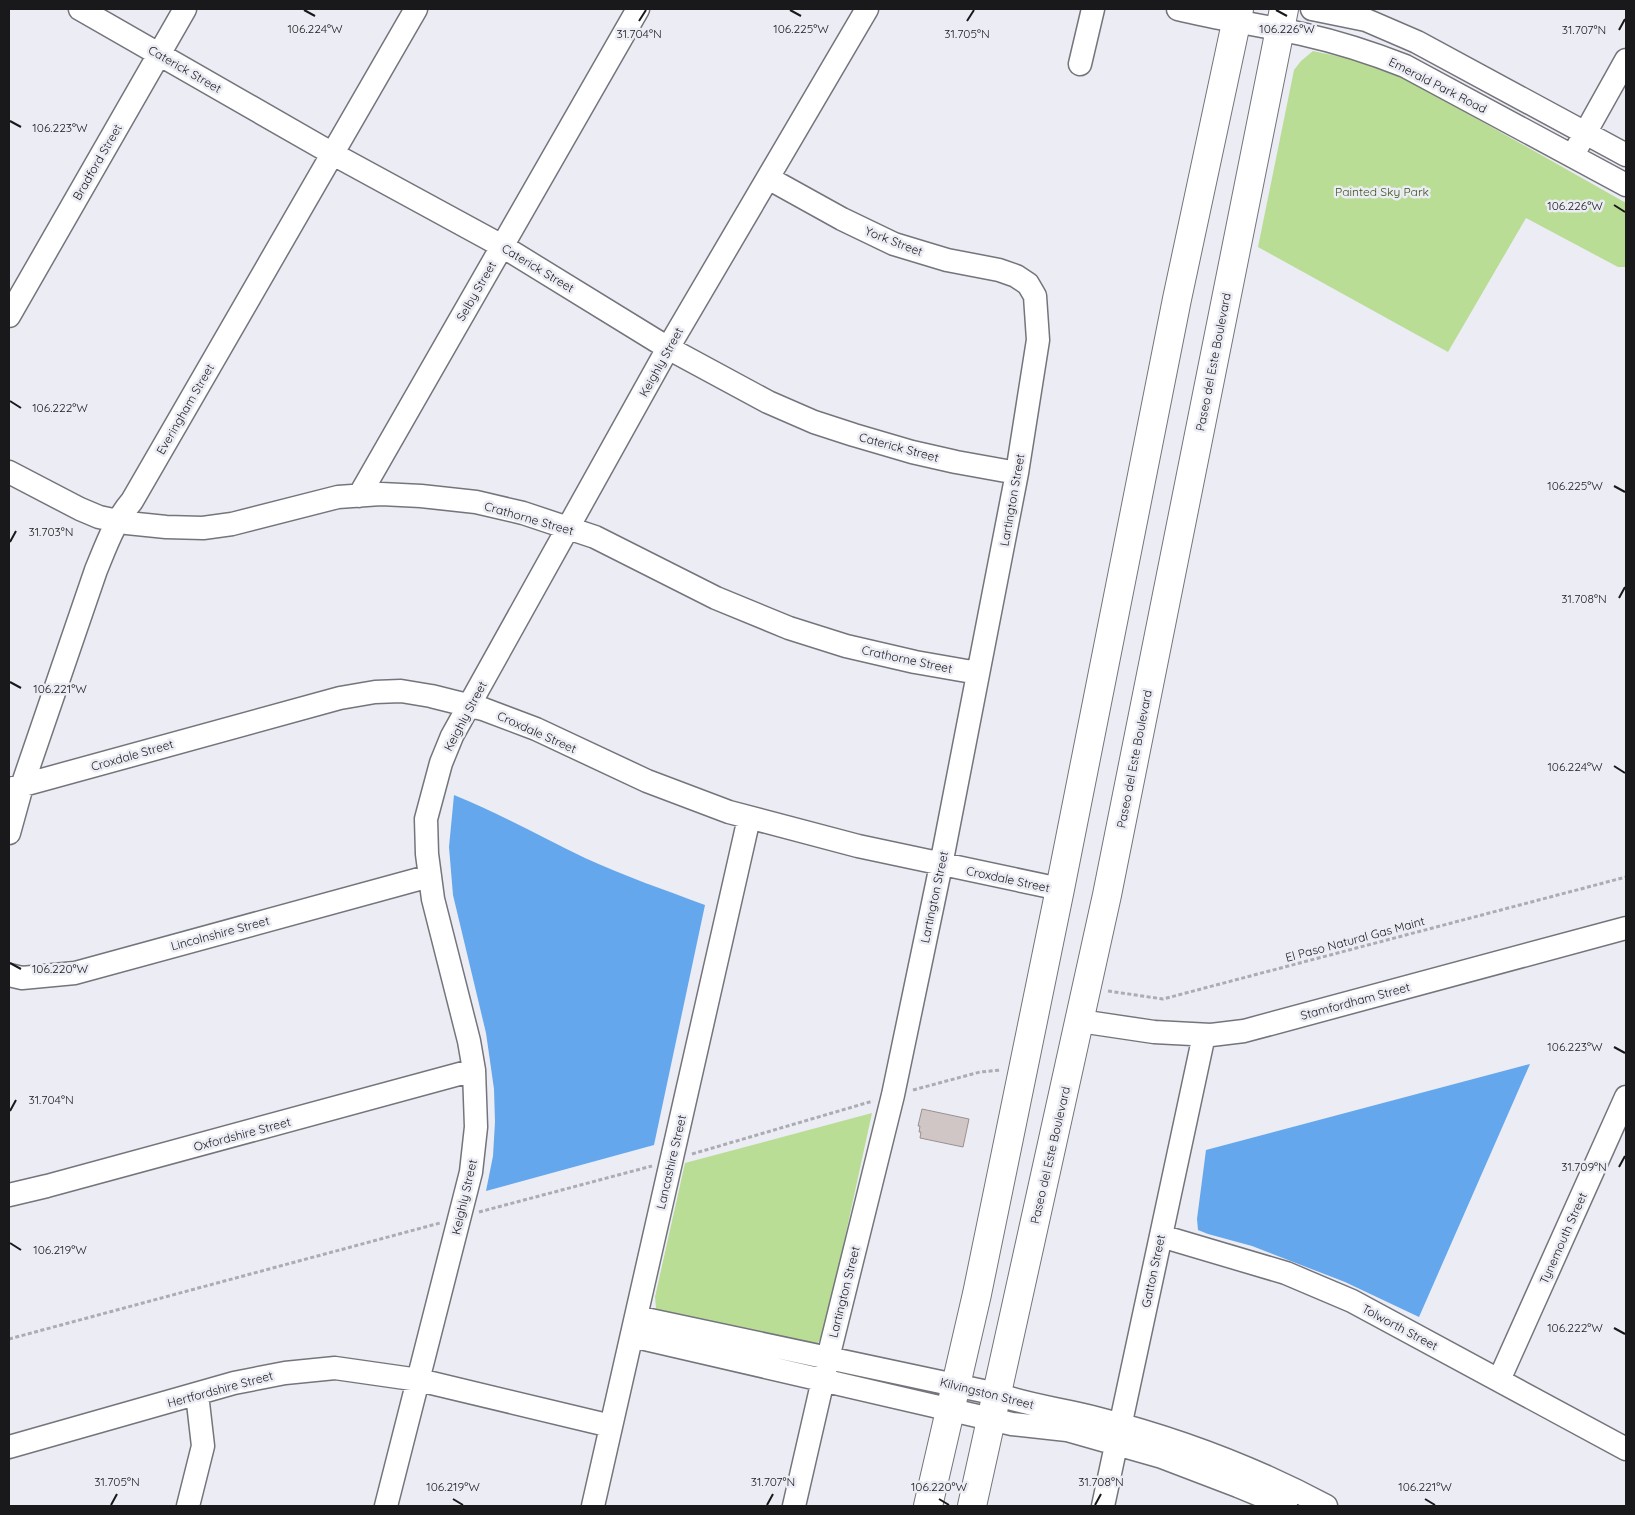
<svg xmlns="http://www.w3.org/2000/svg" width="1635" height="1515" font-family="Quicksand,sans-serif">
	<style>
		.green { fill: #b9dd94 }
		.water { fill: #64a7ec }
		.building { fill: #d0c6c5; stroke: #9a9191 }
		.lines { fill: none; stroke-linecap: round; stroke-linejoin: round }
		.minor-casing { stroke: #74757c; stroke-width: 25 }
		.major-casing { stroke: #74757c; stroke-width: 30 }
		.path { stroke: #acadb3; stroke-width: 3; stroke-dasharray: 4 2.5; stroke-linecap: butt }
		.minor { stroke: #fff; stroke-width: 22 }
		.major { stroke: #fff; stroke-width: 28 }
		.ticks { fill: none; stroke: #19191c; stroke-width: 2 }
		.labels { text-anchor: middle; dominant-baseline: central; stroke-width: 5; stroke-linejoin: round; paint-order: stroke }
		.street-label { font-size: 12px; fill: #19191c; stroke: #ebecf4 }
		.park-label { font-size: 12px; fill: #395216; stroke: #ebecf4 }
		.ticks-label { font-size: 12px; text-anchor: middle; fill: #19191c; stroke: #ebecf4; stroke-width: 5; stroke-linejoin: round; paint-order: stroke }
	</style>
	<rect width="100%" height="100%" fill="#ebecf4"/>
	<path class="green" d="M1313 51 1374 64 1403 77 1626 203V267H1618L1526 218 1448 352 1258 247 1294 70 1301 61Z
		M872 1113 824 1334 815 1347 658 1313 656 1308 655 1297 685 1163Z"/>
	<path class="water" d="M454 795C499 813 541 837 585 858 624 876 665 890 705 905L654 1145 486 1191 493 1156 495 1122 494 1089 486 1033 453 895 449 847Z
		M1530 1064 1419 1317 1345 1282 1252 1246 1208 1234 1198 1230 1197 1219 1206 1150Z"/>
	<path class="building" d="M922 1109 969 1119 963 1147 920 1138 921 1132H919L920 1126H918Z"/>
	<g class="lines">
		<defs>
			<path id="minor" d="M80 9 333 154 502 246 668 348 768 402 814 422 854 435 912 452 956 462 1017 473
				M1178 9C1219 19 1261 25 1302 34 1338 42 1372 53 1405 66L1626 185
				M1312 9 1366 20 1417 42 1626 155
				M1080 64 1093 9
				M1578 146 1626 60
				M768 178 842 219 894 244 947 260 999 270 1016 276 1028 284 1035 296 1038 340 1017 473 941 865 893 1095 828 1358 794 1506
				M9 316 185 9
				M9 472 80 509 99 517 127 523 166 527 203 528 232 524 338 497 381 494 421 496 476 502 523 513 595 537 716 598 789 628 846 646 915 662 978 673
				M359 496 638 9
				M9 789 340 698 375 692 401 691 431 696 483 709 536 729 647 781 729 812 858 846 1060 889
				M9 833 22 786 96 570C106 546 114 522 132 501L416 9
				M9 975 22 978 75 973 430 876
				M1080 1021 1154 1032 1211 1035 1244 1031 1626 928
				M9 1195 47 1186 474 1070
				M1161 1236 1286 1273 1352 1301 1626 1449
				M636 1317 997 1394C1029 1406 1063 1409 1096 1418 1175 1438 1255 1468 1326 1506
				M632 1336 1012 1424 1067 1430 1162 1457 1238 1486 1286 1506
				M1499 1380 1626 1097
				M9 1447 234 1383 285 1373 335 1368 419 1380 611 1426
				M188 1506 203 1446 197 1394
				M386 1506 471 1172 476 1127 474 1070 469 1041 433 899 427 854 426 819 441 763 452 736 668 348 867 9
				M593 1506 749 818
				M1103 1506 1204 1035"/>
			<path id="major" d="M928 1506 977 1294 1060 889 1177 299 1239 9
				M972 1506 1107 895 1284 9"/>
		</defs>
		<use href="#minor" class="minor-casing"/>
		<use href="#major" class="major-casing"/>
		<path class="path" d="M1108 991 1163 999 1626 877
			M913 1090 980 1072 1001 1070
			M692 1154 873 1101
			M479 1212 652 1166
			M9 1339 440 1223"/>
		<use href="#minor" class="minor"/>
		<use href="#major" class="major"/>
	</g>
	<path class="ticks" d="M304 10 315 16M790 10 801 16M1276 10 1287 16M639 21 646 10M967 21 974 10M1619 30 1625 19M10 121 21 127M1614 205 1625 212M10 401 21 408M1614 486 1625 492M10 542 16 531M1619 598 1625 587M10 682 21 688M1614 766 1625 773M10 963 21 969M1614 1047 1625 1053M10 1111 16 1100M1619 1167 1625 1156M10 1243 21 1250M1614 1328 1625 1334M453 1499 463 1505M939 1499 949 1505M1425 1499 1435 1505M111 1505 117 1494M767 1505 773 1494M1095 1505 1101 1494"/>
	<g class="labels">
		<g class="street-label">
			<text transform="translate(185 69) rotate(30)">Caterick Street</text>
			<text transform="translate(1438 85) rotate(27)">Emerald Park Road</text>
			<text transform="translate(97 162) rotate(-60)">Bradford Street</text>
			<text transform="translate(894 241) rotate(21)">York Street</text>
			<text transform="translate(538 268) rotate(31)">Caterick Street</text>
			<text transform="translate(476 291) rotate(-60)">Selby Street</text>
			<text transform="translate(661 362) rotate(-61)">Keighly Street</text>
			<text transform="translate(1213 362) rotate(-79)">Paseo del Este Boulevard</text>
			<text transform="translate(185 409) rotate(-60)">Everingham Street</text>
			<text transform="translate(899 447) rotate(15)">Caterick Street</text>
			<text transform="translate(1012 500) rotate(-80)">Lartington Street</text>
			<text transform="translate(529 518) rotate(16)">Crathorne Street</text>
			<text transform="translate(907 659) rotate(12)">Crathorne Street</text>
			<text transform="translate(465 716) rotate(-62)">Keighly Street</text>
			<text transform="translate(537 732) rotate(24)">Croxdale Street</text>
			<text transform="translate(132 755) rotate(-16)">Croxdale Street</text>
			<text transform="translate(1134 759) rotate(-79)">Paseo del Este Boulevard</text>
			<text transform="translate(1008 879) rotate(12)">Croxdale Street</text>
			<text transform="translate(934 897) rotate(-78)">Lartington Street</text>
			<text transform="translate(220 933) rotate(-15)">Lincolnshire Street</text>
			<text transform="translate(1355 939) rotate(-15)">El Paso Natural Gas Maint</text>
			<text transform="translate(1355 1001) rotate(-15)">Stamfordham Street</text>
			<text transform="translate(242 1134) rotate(-15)">Oxfordshire Street</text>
			<text transform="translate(1050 1155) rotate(-77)">Paseo del Este Boulevard</text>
			<text transform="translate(671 1162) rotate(-77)">Lancashire Street</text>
			<text transform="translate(464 1197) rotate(-77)">Keighly Street</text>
			<text transform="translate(1563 1238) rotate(-66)">Tynemouth Street</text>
			<text transform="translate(1153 1271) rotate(-78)">Gatton Street</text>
			<text transform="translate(844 1292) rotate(-76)">Lartington Street</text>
			<text transform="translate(1400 1327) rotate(28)">Tolworth Street</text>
			<text transform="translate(220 1389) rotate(-15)">Hertfordshire Street</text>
			<text transform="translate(987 1393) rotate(14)">Kilvingston Street</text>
		</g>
		<g class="park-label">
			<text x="1382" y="191">Painted Sky Park</text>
		</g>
	</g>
	<g class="ticks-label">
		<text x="315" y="33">106.224°W</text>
		<text x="801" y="33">106.225°W</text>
		<text x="1287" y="33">106.226°W</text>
		<text x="1584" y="34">31.707°N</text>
		<text x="639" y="38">31.704°N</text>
		<text x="967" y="38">31.705°N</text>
		<text x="60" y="132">106.223°W</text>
		<text x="1575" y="210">106.226°W</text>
		<text x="60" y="412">106.222°W</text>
		<text x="1575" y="490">106.225°W</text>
		<text x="51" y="536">31.703°N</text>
		<text x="1584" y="603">31.708°N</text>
		<text x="60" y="693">106.221°W</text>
		<text x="1575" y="771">106.224°W</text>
		<text x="60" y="973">106.220°W</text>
		<text x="1575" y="1051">106.223°W</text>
		<text x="51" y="1104">31.704°N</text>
		<text x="1584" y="1171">31.709°N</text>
		<text x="60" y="1254">106.219°W</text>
		<text x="1575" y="1332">106.222°W</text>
		<text x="117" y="1486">31.705°N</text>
		<text x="773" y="1486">31.707°N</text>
		<text x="1101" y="1486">31.708°N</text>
		<text x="453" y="1491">106.219°W</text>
		<text x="939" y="1491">106.220°W</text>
		<text x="1425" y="1491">106.221°W</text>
	</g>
	<rect width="1635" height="1515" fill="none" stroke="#19191c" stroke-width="20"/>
</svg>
